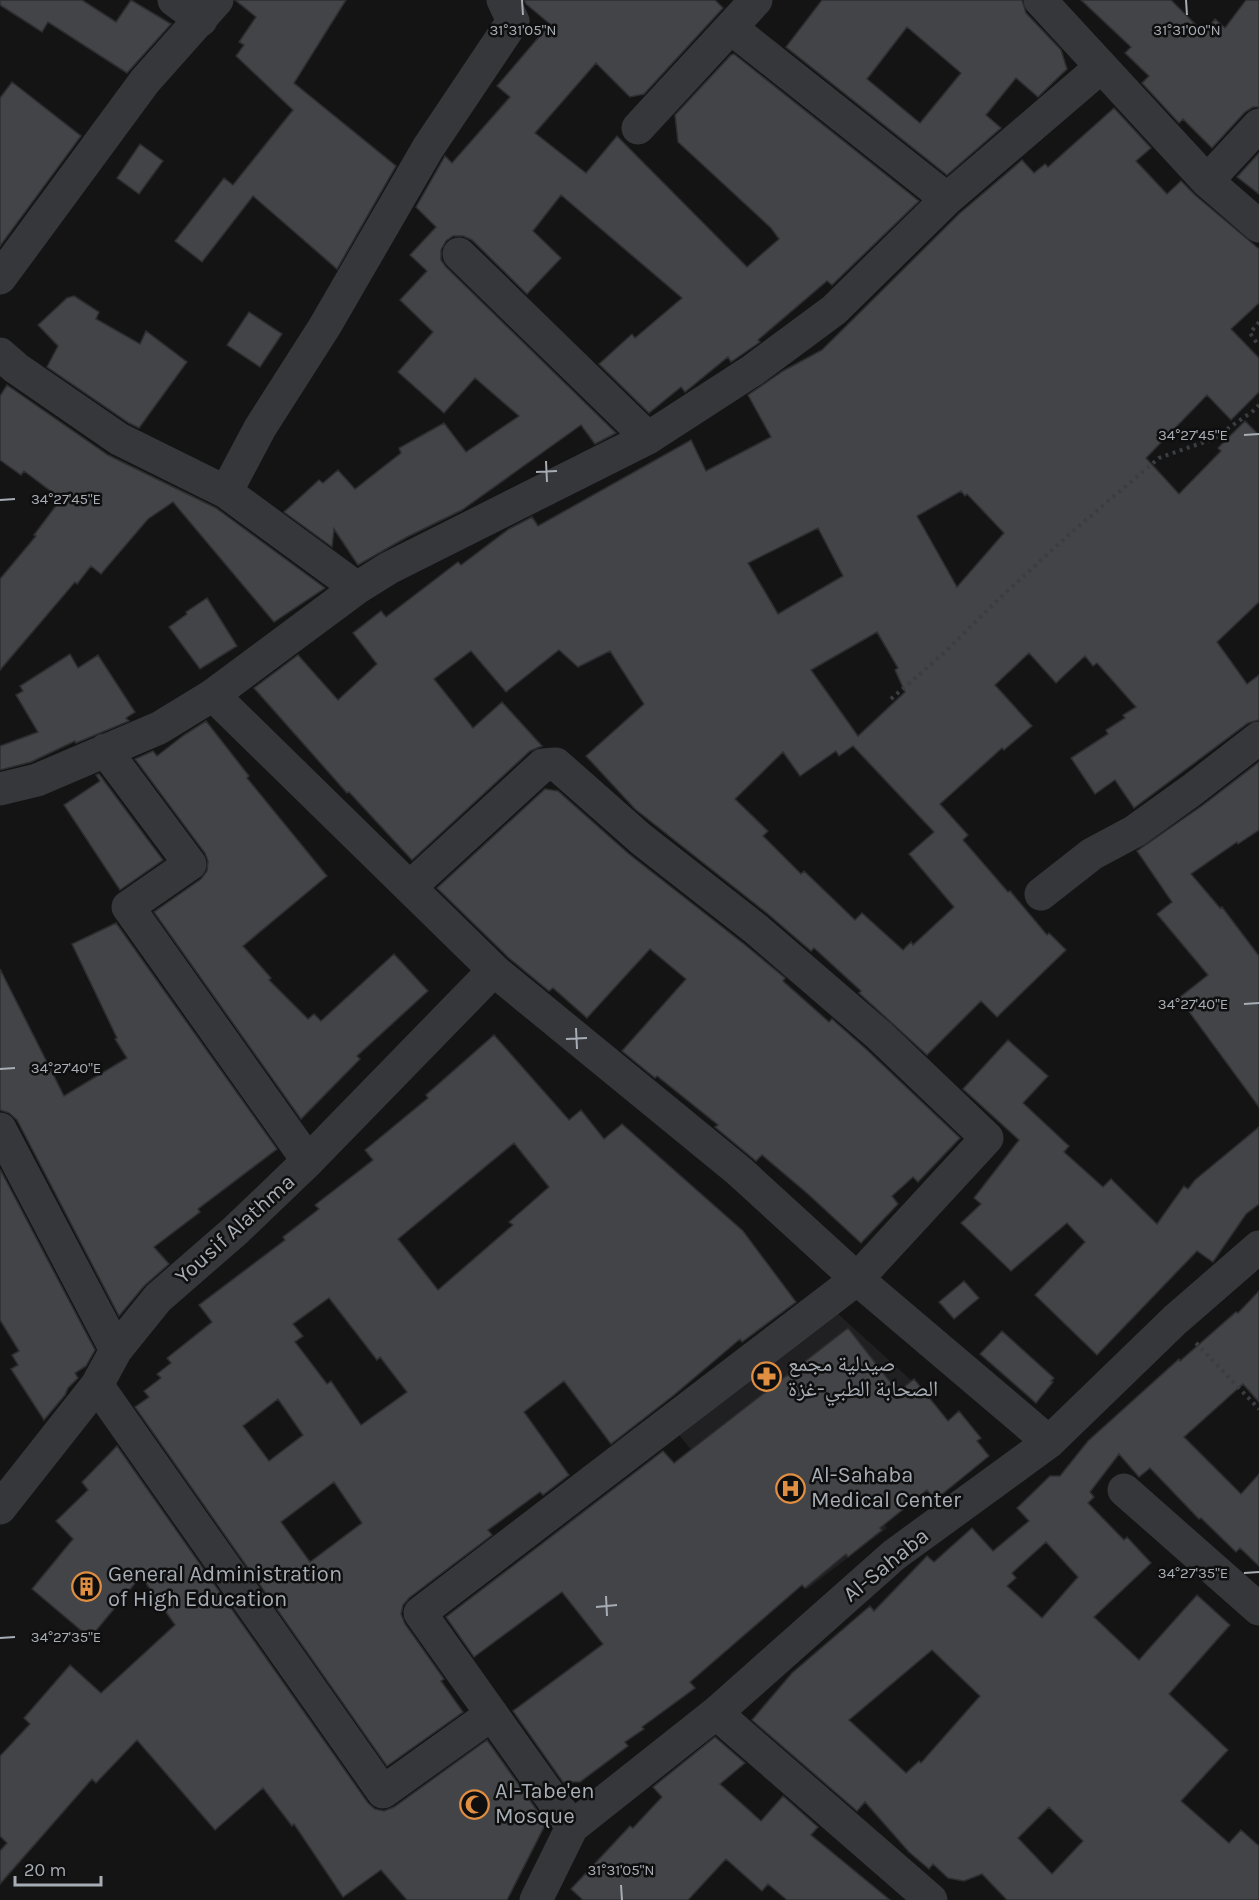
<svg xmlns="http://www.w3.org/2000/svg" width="1259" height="1900" font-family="Karla,'Noto Naskh Arabic',sans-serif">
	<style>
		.built { fill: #202022 }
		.building { fill: #434448; stroke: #2e2e31; stroke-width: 1.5; fill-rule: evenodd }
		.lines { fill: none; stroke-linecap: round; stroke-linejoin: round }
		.path { stroke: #3b3e41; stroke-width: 4; stroke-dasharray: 3 4.5; stroke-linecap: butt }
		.minor { stroke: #35373a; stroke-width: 33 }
		.ticks { fill: none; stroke: #a7adb4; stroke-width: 2 }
		.labels { text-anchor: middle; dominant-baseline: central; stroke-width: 5; stroke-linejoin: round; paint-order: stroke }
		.street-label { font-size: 22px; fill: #a7adb4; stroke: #0f0f10 }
		.poi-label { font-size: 22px; fill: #a7adb4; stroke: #0f0f10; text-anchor: start }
		.ticks-label { font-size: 15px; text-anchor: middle; fill: #a7adb4; stroke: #0f0f10; stroke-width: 5; stroke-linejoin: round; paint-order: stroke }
	</style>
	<rect width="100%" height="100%" fill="#141415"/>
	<path class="built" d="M836 1312 913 1382 825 1449 887 1528 807 1589 679 1435Z"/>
	<path class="building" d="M0 0H82L116 22 131 0 171 24 127 73 48 22 42 32 0 5Z
		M235 0H346L294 83 396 166 337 269 253 196 202 262 175 241 224 178 233 185 293 110 236 56 244 45 239 42 256 17Z
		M524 0H715L723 8 644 94 630 97 596 63 535 133 586 173 617 136 747 267 779 239 771 228 678 142 675 115 731 55 734 54 919 201 832 285 827 281 758 340 760 342 731 362 728 357 690 388 685 392 681 387 649 413 599 364 632 334 635 338 682 298 561 195 533 231 561 258 527 294 472 240 463 236H453L446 241 441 250V260L446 267 616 433 595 444 581 425 462 510 407 537 358 565 334 529 332 547 284 512 319 480 323 483 338 470 355 489 401 453 399 448 444 423 466 452 519 416 475 378 444 413 398 372 433 332 400 300 427 271 410 255 436 227 416 207 445 156 452 163 510 97 497 86 550 24 526 4Z
		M822 0H1022L1026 13 1061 50 1067 69 1038 97 1016 78 986 115 1001 128 947 175 786 47ZM907 27 961 73 920 123 867 79Z
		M1081 0H1171L1204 33 1215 19 1225 28 1246 0H1259V107H1253L1245 112 1212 148 1183 119 1179 123 1142 83 1149 76 1125 53 1131 47Z
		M12 82 81 136 0 246V98Z
		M1114 108 1151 148 1136 161 1167 194 1181 181 1195 195 1259 249V303L1231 329 1259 358V392L1231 420 1207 395 1146 458 1179 494 1221 451 1218 448 1245 421 1259 435V602L1217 642 1247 684 1259 675V720L1248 723 1134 808 1115 780 1095 794 1071 758 1108 734 1106 730 1125 718 1123 715 1136 707 1097 663 1093 666 1085 656 1056 683 1029 653 995 685 1032 726 1004 750 1002 748 940 804 968 835 963 840 1008 892 1010 891 1047 935 1049 933 1066 950 997 1017 981 1001 927 1055 859 993 861 991 814 948 811 951 768 914 635 809 586 756 644 704 610 651 578 667 559 650 506 692 471 651 434 679 473 728 502 702 542 746 530 751 412 860 349 792 347 793 254 688 298 655 338 700 377 664 353 633 381 611 386 617 458 562 461 565 509 529 532 517 538 526 691 440 706 471 771 437 748 395 783 371 822 350 960 213 1022 160 1034 173 1045 164 1048 167ZM961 491 965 496 967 494 1004 533 957 587 917 516ZM818 528 843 576 778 614 748 563ZM877 632 898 668 895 670 905 692 858 736 811 670ZM853 746 934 832 909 854 954 907 913 945 911 942 903 950 862 913 855 920 804 871 801 874 763 836 768 831 735 799 783 752 800 776 836 751 839 756Z
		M140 144 163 161 139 194 117 178Z
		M1259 153V194L1237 177Z
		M74 296 99 312 96 319 140 344 146 331 187 362 139 428 129 423 47 367 58 346 38 325 67 298Z
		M249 312 282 334 260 367 227 345Z
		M7 385 108 455 216 508 325 588 274 622 173 502 148 519 101 574 91 566 77 584 75 582 0 670V579L36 536 34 535 61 499 24 471 21 475 0 460V396Z
		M207 598 237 646 200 669 169 627 187 614 186 612Z
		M70 654 78 668 98 655 135 712 126 718 129 721 76 743 75 741 31 762 0 770V746L38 732 16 695 23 691 20 686Z
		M206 721 249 776 247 778 327 876 243 946 271 978 269 980 308 1019 314 1014 321 1021 394 954 428 991 357 1056 360 1059 301 1119 154 912 201 879 207 871 208 861 205 853 135 759 153 751 157 756 184 735Z
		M1259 762V830L1238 844 1237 842 1191 874 1220 908 1222 907 1259 956V1107L1179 998 1208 975 1157 914 1172 902 1137 851 1203 805Z
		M99 774 163 860 120 890 64 805 100 781 96 775Z
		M545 789 558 791 629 854 744 944 785 978 783 981 829 1022 832 1019 866 1049 960 1138 918 1182 913 1177 892 1196 898 1204 861 1243 808 1194 762 1155 756 1161 715 1127 718 1125 657 1076 655 1078 622 1051 686 979 650 949 587 1018 553 988 549 991 509 958 437 888Z
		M116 923 277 1149 198 1209 200 1212 154 1247 169 1264 144 1286 119 1316 17 1120 9 1113 0 1110V969L64 1096 127 1058 115 1039 117 1038 72 944Z
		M494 1035 569 1120 581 1110 604 1139 622 1124 743 1231 796 1302 742 1342 740 1339 674 1395 611 1444 564 1381 524 1412 569 1475 543 1495 540 1492 488 1530 492 1535 409 1598 403 1605 401 1614 405 1624 444 1679 441 1681 463 1712 387 1766 135 1407 149 1397 144 1391 161 1378 157 1374 171 1363 167 1358 212 1322 199 1305 285 1240 283 1237 319 1209 315 1205 373 1160 365 1150 428 1098 426 1095ZM514 1143 549 1187 509 1222 513 1225 438 1290 398 1239ZM329 1298 377 1360 380 1357 407 1392 361 1425 331 1381 327 1384 295 1342 303 1336 293 1324ZM278 1399 303 1435 269 1461 243 1426ZM334 1482 362 1523 310 1562 281 1522Z
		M1008 1040 1048 1076 1023 1103 1069 1146 1064 1152 1103 1187 1111 1179 1157 1224 1184 1186 1188 1189 1195 1180 1259 1127V1204L1246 1214 1213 1262 1197 1251 1097 1355 1035 1295 1085 1242 1067 1223 1011 1271 961 1223 981 1204 974 1198 1019 1140 963 1089Z
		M0 1169 95 1350 86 1366 75 1373 78 1378 68 1388 65 1395 44 1420 11 1369 18 1365 12 1355 19 1351 0 1320Z
		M964 1281 979 1298 954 1319 939 1302Z
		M1259 1291V1402L1243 1384 1184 1437 1241 1494 1259 1474V1566L1240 1548 1236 1552 1201 1518 1199 1519 1150 1468 1139 1477 1119 1454 1090 1492 1094 1497 1088 1503 1124 1540 1127 1537 1151 1563 1094 1617 1139 1660 1197 1595 1230 1625 1169 1694 1228 1750 1181 1801 1229 1843 1241 1830 1259 1846V1900H1007L982 1874 964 1881 948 1878 933 1864 929 1869 909 1852 865 1802 857 1811 752 1720 792 1673 870 1606 874 1611 927 1556 934 1562 972 1528 993 1551 1029 1521 1017 1508 1050 1476H1060L1088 1441 1179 1359 1180 1361 1236 1312 1238 1313ZM1046 1542 1078 1577 1042 1618 1007 1586 1016 1578 1012 1573ZM932 1650 980 1696 921 1763 919 1761 906 1773 849 1720ZM1049 1807 1083 1841 1052 1874 1018 1838Z
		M848 1328 898 1392 914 1379 948 1421 959 1411 981 1438 977 1441 989 1456 935 1500 927 1490 880 1528 882 1530 848 1557 846 1554 805 1588 802 1585 690 1682 695 1688 642 1727 644 1729 625 1742 628 1746 580 1782H563L513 1711 603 1644 562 1592 474 1657 446 1617 663 1451 674 1463Z
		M1002 1331 1054 1378 1051 1381 1053 1382 1036 1403 980 1354Z
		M117 1446 368 1803 375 1809 384 1811 394 1807 487 1740 546 1823 507 1900H407L381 1870 343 1897 294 1824 292 1826 263 1788 215 1830 137 1740 96 1783 92 1779 0 1884V1851L7 1843 0 1836V1756L30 1724 24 1718 70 1665 101 1693 175 1625 141 1576 90 1638 32 1589 73 1539 56 1521 88 1490 82 1482Z
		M715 1737 745 1763 720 1784 761 1821 783 1796 818 1827 811 1835 890 1900H787L768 1884 762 1891 726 1859 688 1900H583L571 1889 630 1826 633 1828 662 1797 653 1787Z"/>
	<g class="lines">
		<path class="path" d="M1259 322 1250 333 1259 346
			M891 699 943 654 1001 597 1073 531 1159 458 1213 439 1253 411 1259 405
			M1196 1343 1259 1409"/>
		<path class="minor" d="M174 0 201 20
			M1040 0 1207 181 1259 226
			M731 28 947 199 1101 67
			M638 128 756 0
			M1207 181 1259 125
			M459 254 648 438
			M0 278 145 81 217 0
			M0 354 16 368 119 439 226 492
			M357 588 226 492 260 428 325 326 428 148 513 21 503 0
			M213 695 496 972 739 1171 857 1279 1049 1442
			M105 750 190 864 128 907 308 1161
			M0 789 37 780 159 728 213 695 357 588 389 568 648 438 753 370 834 310 947 199
			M410 887 543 765 556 764 641 839 756 929 879 1035 987 1138 857 1279 420 1613 572 1827
			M1041 894 1092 854 1135 831 1192 790 1259 738
			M0 1129 116 1350
			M97 1385 383 1792 492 1714
			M1124 1490 1259 1609
			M0 1508 97 1385 116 1350 158 1298 235 1231 308 1161 494 970
			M716 1713 931 1900
			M536 1900 572 1827 716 1713 894 1555 1049 1442 1175 1320 1259 1247"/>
	</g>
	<path class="ticks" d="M522 0 523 15M1186 0 1187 15M1244 435 1259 434M546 461 547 482M536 472 557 471M0 500 15 499M1244 1004 1259 1003M576 1028 577 1049M566 1039 587 1038M0 1069 15 1068M1244 1573 1259 1572M606 1596 607 1616M596 1607 617 1605M0 1638 15 1637M621 1885 622 1900"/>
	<defs>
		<symbol id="pharmacy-ring" viewBox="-11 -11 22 22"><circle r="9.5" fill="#0f0f10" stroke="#e08e41" stroke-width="1.5"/><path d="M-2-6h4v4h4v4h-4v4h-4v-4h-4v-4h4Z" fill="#e08e41"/></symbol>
		<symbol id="hospital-ring" viewBox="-11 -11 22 22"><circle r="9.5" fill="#0f0f10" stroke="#e08e41" stroke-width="1.5"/><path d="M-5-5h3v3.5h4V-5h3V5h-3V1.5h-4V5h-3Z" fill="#e08e41"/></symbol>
		<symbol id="building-ring" viewBox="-11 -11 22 22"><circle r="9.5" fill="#0f0f10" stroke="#e08e41" stroke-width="1.5"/><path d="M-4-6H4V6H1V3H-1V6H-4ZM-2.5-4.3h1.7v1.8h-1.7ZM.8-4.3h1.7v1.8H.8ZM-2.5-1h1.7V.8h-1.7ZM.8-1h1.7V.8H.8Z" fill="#e08e41"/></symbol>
		<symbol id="mosque-ring" viewBox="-11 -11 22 22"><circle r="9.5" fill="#0f0f10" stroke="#e08e41" stroke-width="1.5"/><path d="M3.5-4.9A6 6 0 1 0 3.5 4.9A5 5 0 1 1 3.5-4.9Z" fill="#e08e41"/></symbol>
	</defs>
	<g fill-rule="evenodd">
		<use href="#pharmacy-ring" x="750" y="1360" width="33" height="33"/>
		<use href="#hospital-ring" x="774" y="1472" width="33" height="33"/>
		<use href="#building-ring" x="70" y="1570" width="33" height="33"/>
		<use href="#mosque-ring" x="458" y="1788" width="33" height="33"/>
	</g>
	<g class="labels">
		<g class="street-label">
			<text transform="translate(235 1229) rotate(-42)">Yousif Alathma</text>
			<text transform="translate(886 1565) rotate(-39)">Al-Sahaba</text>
		</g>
		<g class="poi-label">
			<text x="788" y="1364">صيدلية مجمع<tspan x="788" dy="25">الصحابة الطبي-غزة</tspan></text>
			<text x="811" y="1475">Al-Sahaba<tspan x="811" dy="25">Medical Center</tspan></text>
			<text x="108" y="1574">General Administration<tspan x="108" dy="25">of High Education</tspan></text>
			<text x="495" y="1791">Al-Tabe'en<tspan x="495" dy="25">Mosque</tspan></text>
		</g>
	</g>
	<g class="ticks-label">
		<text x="523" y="35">31°31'05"N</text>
		<text x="1187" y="35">31°31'00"N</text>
		<text x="1193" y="440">34°27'45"E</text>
		<text x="66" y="504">34°27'45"E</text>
		<text x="1193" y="1009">34°27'40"E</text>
		<text x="66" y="1073">34°27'40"E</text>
		<text x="1193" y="1578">34°27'35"E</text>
		<text x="66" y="1642">34°27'35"E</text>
		<text x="621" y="1875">31°31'05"N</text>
	</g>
	<path d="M15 1876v9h86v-9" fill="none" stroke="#a7adb4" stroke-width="3"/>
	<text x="24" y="1876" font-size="18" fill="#a7adb4" stroke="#0f0f10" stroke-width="4.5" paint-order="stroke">20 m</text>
</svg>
